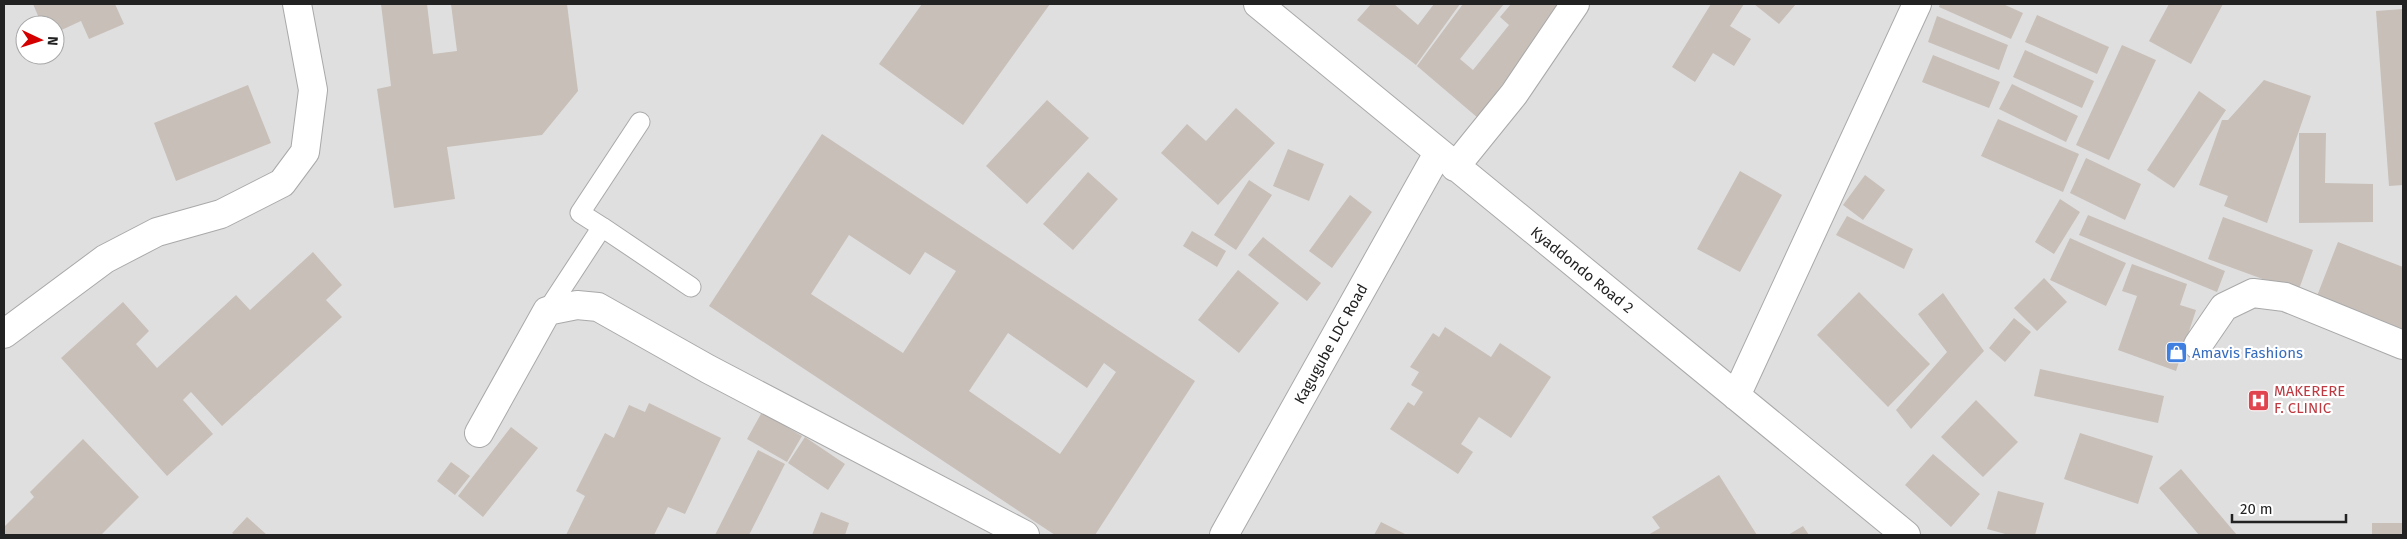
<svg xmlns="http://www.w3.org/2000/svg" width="2407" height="539" font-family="'Fira Sans',sans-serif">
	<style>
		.residential { fill: #e0dfdf; fill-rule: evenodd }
		.building { fill: #c7bfb8; fill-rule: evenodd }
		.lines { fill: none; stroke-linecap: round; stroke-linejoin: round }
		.lane-casing { stroke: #a9a9a9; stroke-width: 21 }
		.street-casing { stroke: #a9a9a9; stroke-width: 30 }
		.lane { stroke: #fff; stroke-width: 19 }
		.street { stroke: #fff; stroke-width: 28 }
		.labels { text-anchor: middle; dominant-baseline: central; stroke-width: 4.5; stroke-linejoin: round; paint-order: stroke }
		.street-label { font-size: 15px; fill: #222; stroke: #fff }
		.shop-label { font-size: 15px; fill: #366cbe; stroke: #fff; text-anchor: start }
		.health-label { font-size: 15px; fill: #be3a42; stroke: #fff; text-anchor: start }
	</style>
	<rect width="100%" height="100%" fill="#f2efe9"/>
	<path class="residential" d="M4 4H2403V535H4ZM25 25H55V55H25Z"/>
	<path class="building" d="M33 4H115L124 24 89 39 81 21 55 33V25H42Z
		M381 4H427L433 54 457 51 451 4H567L578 91 542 135 447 147 455 199 394 208 377 89 391 86Z
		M922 4H1050L963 125 879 64Z
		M1371 4H1394L1418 25 1434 4H1460L1416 65 1357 20Z
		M1463 4H1504L1460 59 1473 70 1509 25 1500 17 1511 4H1561L1478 118 1417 66Z
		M1711 4H1744L1730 26 1751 39 1734 66 1713 53 1695 82 1672 67Z
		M1754 4H1796L1779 24Z
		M1940 4H2003L2023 13 2011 39 1939 7Z
		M2169 4H2223L2191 64 2149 41Z
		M2403 9V185L2389 186 2376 11Z
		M2037 15 2109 47 2097 74 2025 42Z
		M1937 16 2008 45 1999 70 1928 42Z
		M2122 45 2156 60 2109 160 2076 145Z
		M2025 50 2094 81 2082 108 2013 77Z
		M1933 55 2000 82 1989 108 1922 82Z
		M2264 80 2311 96 2267 223 2224 206 2228 196 2199 185 2222 120H2228Z
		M2012 84 2078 116 2066 142 1999 109Z
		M248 85 271 143 176 181 154 123Z
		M2199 91 2226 110 2174 188 2147 170Z
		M1047 100 1089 138 1027 204 986 166Z
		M1236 108 1275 143 1218 205 1161 153 1187 124 1206 141Z
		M1998 119 2079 154 2063 192 1981 156Z
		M2299 133H2326L2325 183 2373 184V222L2299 223Z
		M822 134 1195 381 1095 535H1055L709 306ZM849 235 910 275 925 252 956 271 903 353 811 294ZM1008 333 1087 388 1104 363 1116 372 1060 454 969 391Z
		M1288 149 1324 164 1309 201 1273 186Z
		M2086 158 2141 184 2125 220 2070 193Z
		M1740 171 1782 195 1740 272 1697 249Z
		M1088 172 1118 199 1073 250 1043 224Z
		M1865 175 1885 190 1863 220 1843 205Z
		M1249 180 1272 195 1236 250 1214 235Z
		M1350 195 1372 212 1332 268 1309 251Z
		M2060 199 2080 212 2054 254 2035 242Z
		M2088 215 2225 271 2217 292 2079 235Z
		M1847 216 1913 249 1904 269 1836 235Z
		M2223 217 2313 250 2298 292 2208 259Z
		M1192 231 1226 251 1217 267 1183 246Z
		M1263 237 1321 283 1307 301 1248 255Z
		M2070 238 2126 263 2106 306 2050 280Z
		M2338 242 2403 267 2402 330 2317 296Z
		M313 252 342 285 326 300 342 317 222 426 191 392 183 400 213 434 167 476 61 358 123 302 149 331 136 344 157 368 236 295 250 310Z
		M2132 264 2187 284 2180 305 2196 310 2176 371 2118 350 2137 296 2122 291Z
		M1238 270 1279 303 1239 353 1198 320Z
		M2044 278 2067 302 2037 331 2014 308Z
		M1859 292 1930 364 1888 407 1817 335Z
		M1943 293 1984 351 1911 429 1896 410 1947 352 1918 314Z
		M2014 318 2031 332 2005 362 1989 348Z
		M1445 327 1491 357 1500 343 1551 377 1511 438 1479 417 1461 444 1473 452 1458 474 1390 429 1408 402 1414 406 1423 392 1411 385 1419 372 1410 367 1433 333 1439 337Z
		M2040 369 2164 396 2158 423 2034 396Z
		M1976 400 2018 442 1983 477 1941 437Z
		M649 403 721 438 685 514 668 507 654 535H566L585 496 576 491 605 433 614 438 629 405 645 412Z
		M762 412 802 436 787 462 747 439Z
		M511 427 538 448 483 517 458 496Z
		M2080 433 2153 456 2138 504 2064 479Z
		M805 437 845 464 828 490 788 463Z
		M83 439 139 497 101 535H4V527L34 497 30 492Z
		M758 450 785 464 749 535H715Z
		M1933 454 1980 494 1951 527 1905 485Z
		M451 462 470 476 455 495 437 481Z
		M2181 469 2237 535H2199L2159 488Z
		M1719 475 1757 535H1648L1660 528 1652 517Z
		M1998 491 2044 503 2035 535H2009L1987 529Z
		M821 512 849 523 845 535H812Z
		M247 517 267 535H235L232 533Z
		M1381 522 1407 535H1374Z
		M2372 523H2403V535H2372Z
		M1803 526 1809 535H1788Z"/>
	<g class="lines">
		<defs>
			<path id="lane" d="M602 227 691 287
				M547 311 602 227 580 213 640 122"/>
			<path id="street" d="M1258 4 1906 535
				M1455 167 1514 94 1575 4
				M4 334 105 259 157 232 221 214 282 183 305 152 313 90 297 4
				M2198 345 2224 307 2253 293 2285 297 2403 345
				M1736 396 1917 4
				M479 433 547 311 577 305 598 307 708 369 1025 535
				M1224 535 1438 153"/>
		</defs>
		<use href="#lane" class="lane-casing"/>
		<use href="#street" class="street-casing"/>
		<use href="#lane" class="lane"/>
		<use href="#street" class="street"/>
	</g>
	<defs>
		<symbol id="shop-square" viewBox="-11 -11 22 22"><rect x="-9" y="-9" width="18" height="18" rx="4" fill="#3f7fe0" stroke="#fff"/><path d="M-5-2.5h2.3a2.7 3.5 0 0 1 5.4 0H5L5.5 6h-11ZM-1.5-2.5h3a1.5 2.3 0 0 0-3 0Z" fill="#fff"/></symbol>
		<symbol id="hospital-square" viewBox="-11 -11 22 22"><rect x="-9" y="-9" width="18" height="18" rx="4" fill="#e0444e" stroke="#fff"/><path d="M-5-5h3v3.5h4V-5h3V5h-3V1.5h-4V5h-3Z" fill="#fff"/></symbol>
	</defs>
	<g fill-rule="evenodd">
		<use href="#shop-square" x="2164" y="340" width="25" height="25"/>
		<use href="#hospital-square" x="2246" y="388" width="25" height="25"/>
	</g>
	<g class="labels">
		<g class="street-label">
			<text transform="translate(1582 270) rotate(39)">Kyaddondo Road 2</text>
			<text transform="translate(1331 344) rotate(-61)">Kagugube LDC Road</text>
		</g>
		<g class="shop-label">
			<text x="2192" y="353">Amavis Fashions</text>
		</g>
		<g class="health-label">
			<text x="2274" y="391">MAKERERE<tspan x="2274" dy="17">F. CLINIC</tspan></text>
		</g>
	</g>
	<rect width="2407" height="539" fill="none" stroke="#222222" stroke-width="10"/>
	<g transform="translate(40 40) rotate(94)"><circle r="24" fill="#ffffff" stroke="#a7a7a7"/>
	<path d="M0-4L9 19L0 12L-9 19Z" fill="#d40000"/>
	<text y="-8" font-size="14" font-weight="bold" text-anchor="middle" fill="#222222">N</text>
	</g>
	<path d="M2232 514v8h114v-8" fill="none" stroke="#222222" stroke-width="2.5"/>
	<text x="2240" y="514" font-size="15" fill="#222222" stroke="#ffffff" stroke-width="4" paint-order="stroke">20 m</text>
</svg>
